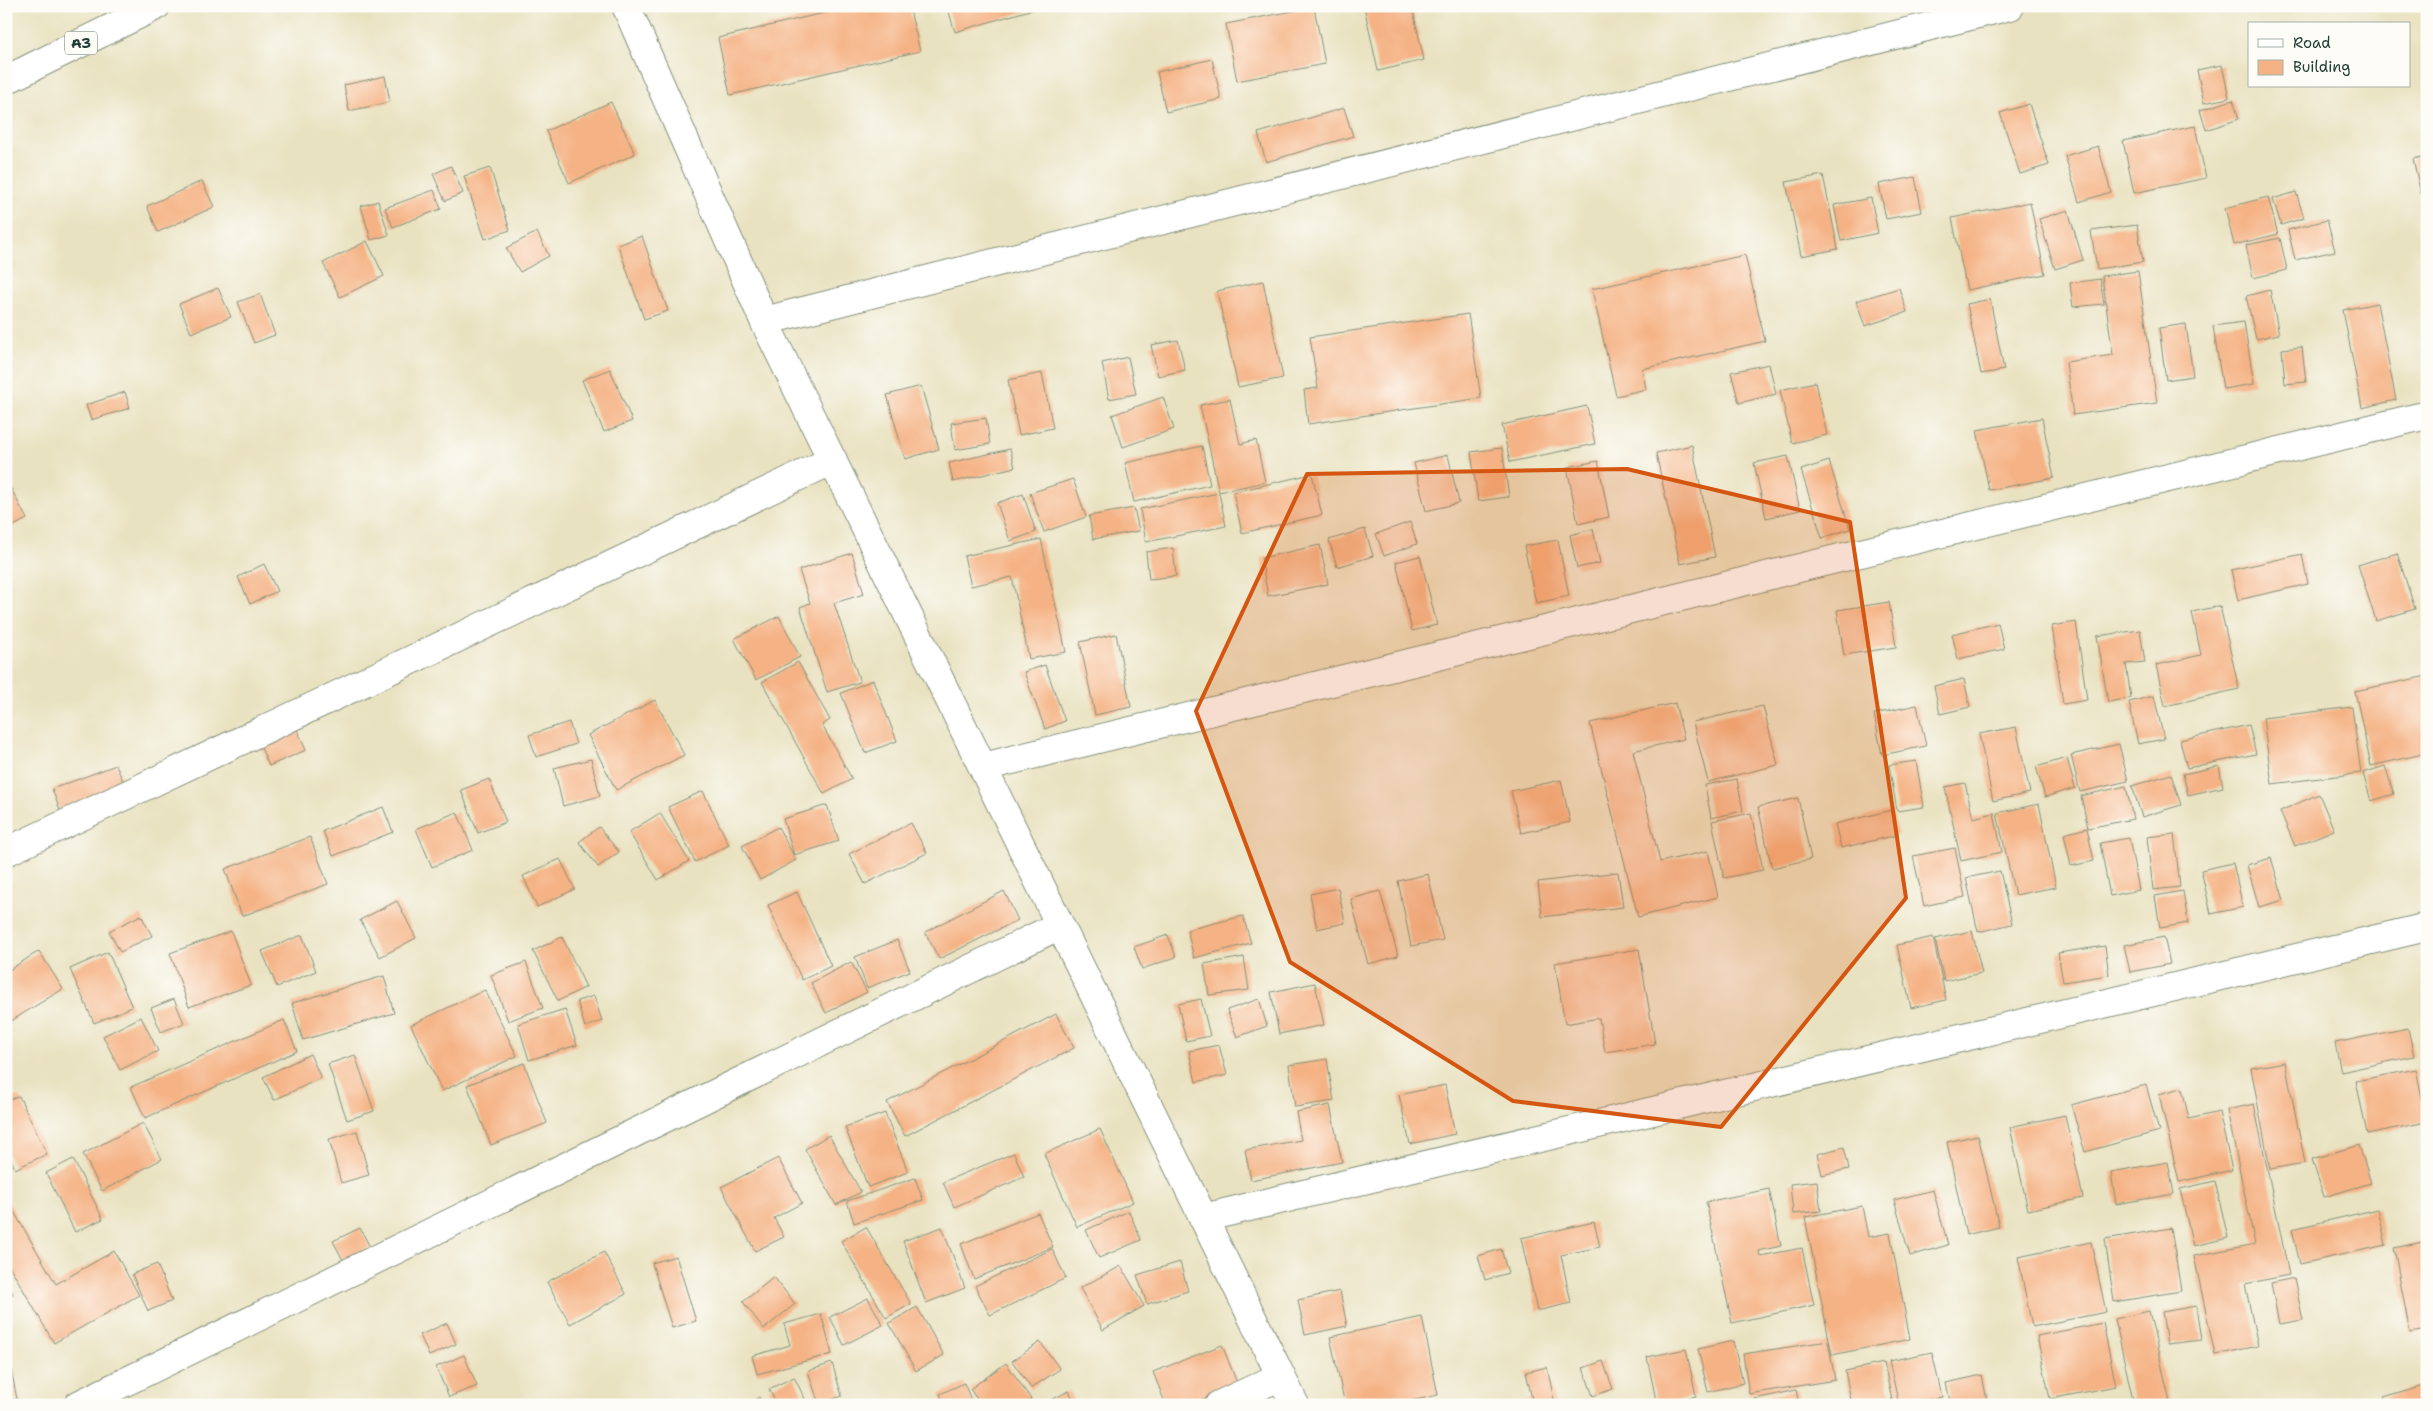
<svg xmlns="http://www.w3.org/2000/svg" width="2433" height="1411" font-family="'Shantell Sans',sans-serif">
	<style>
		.building { fill: #f5b284 }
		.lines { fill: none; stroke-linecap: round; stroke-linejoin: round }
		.minor-casing { stroke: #84907a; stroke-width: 30 }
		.trunk-casing { stroke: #84907a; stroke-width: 30 }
		.minor { stroke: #fff; stroke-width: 28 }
		.trunk { stroke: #fff; stroke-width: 28 }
		.marked { fill: #d45610; fill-opacity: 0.2; stroke: #d45610; stroke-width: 4; stroke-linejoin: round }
		.labels { text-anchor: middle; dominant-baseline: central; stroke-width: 5; stroke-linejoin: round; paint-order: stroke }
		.shield { fill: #fdfcf7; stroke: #62766e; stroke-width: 1 }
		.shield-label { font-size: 14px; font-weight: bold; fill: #1f3d34 }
	</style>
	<rect width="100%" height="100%" fill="#fdfcf7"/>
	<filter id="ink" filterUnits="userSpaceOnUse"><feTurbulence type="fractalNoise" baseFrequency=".02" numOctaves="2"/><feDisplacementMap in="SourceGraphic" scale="10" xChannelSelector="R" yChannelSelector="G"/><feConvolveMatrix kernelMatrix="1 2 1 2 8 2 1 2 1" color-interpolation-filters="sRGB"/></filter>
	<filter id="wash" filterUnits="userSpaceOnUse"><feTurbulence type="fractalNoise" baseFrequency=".0096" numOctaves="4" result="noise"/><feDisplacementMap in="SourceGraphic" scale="20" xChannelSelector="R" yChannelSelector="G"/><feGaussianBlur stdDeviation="1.12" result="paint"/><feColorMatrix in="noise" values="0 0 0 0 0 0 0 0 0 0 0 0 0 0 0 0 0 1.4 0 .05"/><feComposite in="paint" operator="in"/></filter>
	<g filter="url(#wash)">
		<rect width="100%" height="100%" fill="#e9e2c1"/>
		<g id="blocks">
			<path class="building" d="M853 6H909L920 51 730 95 718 38Z
				M947 6H1040V7L955 32Z
				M1364 6H1412L1424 60 1378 71Z
				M1314 7 1325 64 1237 81 1226 24Z
				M1212 59 1221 99 1166 112 1157 72Z
				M2222 65 2229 98 2204 103 2197 70Z
				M385 76 390 102 349 111 344 85Z
				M2233 100 2239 119 2206 130 2200 110Z
				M611 102 635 154 569 183 546 131Z
				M2029 104 2049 165 2020 174 2000 113Z
				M1344 108 1353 136 1266 162 1258 133Z
				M2195 126 2206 178 2134 193 2123 141Z
				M2098 146 2111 192 2079 202 2065 156Z
				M2427 156V192L2421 194 2413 159Z
				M451 166 463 193 445 201 433 174Z
				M490 168 510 230 485 239 464 176Z
				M1823 175 1838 249 1801 256 1786 182Z
				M1915 177 1922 212 1886 219 1879 184Z
				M202 181 214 207 158 232 147 206Z
				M434 190 441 209 393 227 385 208Z
				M2296 192 2304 218 2281 225 2273 199Z
				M2268 197 2278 234 2234 245 2225 208Z
				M1871 198 1878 233 1841 241 1834 205Z
				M378 201 389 235 371 240 361 206Z
				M2030 202 2045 274 1967 290 1952 218Z
				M2427 204V230H2425L2422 205Z
				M2068 210 2083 260 2055 269 2039 219Z
				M2327 220 2335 251 2295 260 2288 230Z
				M2137 225 2143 262 2097 269 2091 231Z
				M537 232 549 256 520 272 506 248Z
				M642 236 668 311 644 319 618 245Z
				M2280 238 2287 270 2253 278 2246 245Z
				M367 241 384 276 340 297 323 263Z
				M1745 255 1765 341 1642 369 1646 389 1616 396 1592 289Z
				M2138 271 2157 403 2073 415 2066 362 2113 355 2102 276Z
				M2100 279 2104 304 2073 307 2070 283Z
				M1263 281 1283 378 1238 387 1217 291Z
				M218 288 231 317 191 333 179 304Z
				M1899 288 1907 312 1865 326 1856 301Z
				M2270 290 2279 334 2256 339 2246 296Z
				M260 294 275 335 254 343 238 302Z
				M1990 299 2004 370 1981 374 1967 304Z
				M2377 303 2396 400 2362 408 2343 310Z
				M1468 314 1481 398 1308 424 1304 390 1318 388 1310 337Z
				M2244 322 2254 384 2223 389 2213 326Z
				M2186 324 2193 376 2166 380 2159 328Z
				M1178 340 1185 370 1158 376 1151 345Z
				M2302 347 2306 382 2285 384 2282 349Z
				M1128 357 1136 394 1109 399 1102 363Z
				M1769 364 1776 394 1739 403 1731 372Z
				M610 369 632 421 604 432 582 380Z
				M1042 373 1053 428 1019 435 1008 380Z
				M1815 382 1827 435 1792 443 1780 390Z
				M921 386 939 449 905 459 887 395Z
				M125 392 130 408 91 420 86 405Z
				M1163 397 1174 429 1123 447 1112 415Z
				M1230 399 1240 444 1256 440 1265 482 1219 492 1200 405Z
				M1587 406 1595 444 1510 462 1502 425Z
				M986 418 990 444 955 450 951 423Z
				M2042 418 2054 478 1989 490 1977 430Z
				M1692 445 1715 557 1680 564 1656 453Z
				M1202 446 1210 485 1134 502 1125 463Z
				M1502 448 1509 497 1478 501 1471 452Z
				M1010 449 1015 467 953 482 949 463Z
				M1448 455 1459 503 1426 511 1414 463Z
				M1788 456 1800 510 1766 518 1754 463Z
				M1598 461 1609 517 1578 524 1567 467Z
				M1829 461 1850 529 1822 538 1801 470Z
				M1312 474 1322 515 1242 533 1233 492Z
				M6 479 27 519 6 530Z
				M1073 479 1086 517 1044 532 1030 493Z
				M1219 493 1226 526 1146 542 1140 509Z
				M1023 494 1036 532 1010 541 997 503Z
				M1134 508 1139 531 1093 539 1089 516Z
				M1410 522 1417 544 1384 556 1376 534Z
				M1365 529 1373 556 1337 567 1329 540Z
				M1593 529 1600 563 1577 568 1570 535Z
				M1041 539 1066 652 1029 659 1012 577 971 586 964 556Z
				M1558 540 1569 596 1536 603 1524 546Z
				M1320 545 1328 584 1268 596 1261 558Z
				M1173 548 1176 576 1149 579 1146 552Z
				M852 553 864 594 834 603 860 682 827 692 800 607 810 603 799 570Z
				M2397 553 2415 609 2376 621 2358 565Z
				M2302 554 2308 584 2238 600 2231 570Z
				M1420 556 1437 625 1412 631 1396 562Z
				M264 564 277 591 250 604 238 577Z
				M1889 602 1896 647 1844 655 1837 610Z
				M2220 606 2239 689 2165 706 2156 665 2201 655 2192 612Z
				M779 616 800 657 756 680 734 639Z
				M2076 622 2087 700 2063 704 2052 626Z
				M1998 623 2004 649 1958 659 1952 634Z
				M2140 630 2145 662 2126 664 2131 698 2108 702 2097 636Z
				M1116 634 1131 707 1095 715 1080 642Z
				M798 662 830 720 822 725 852 779 824 794 762 682Z
				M1045 665 1065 721 1045 729 1024 672Z
				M2427 676V753L2371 766 2355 691Z
				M1964 679 1970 707 1940 714 1934 686Z
				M873 680 897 741 865 753 841 693Z
				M2154 696 2164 739 2138 744 2129 702Z
				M655 700 684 755 616 790 588 735Z
				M1675 703 1684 739 1633 751 1660 862 1708 851 1718 897 1638 917 1590 723Z
				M1917 705 1926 746 1882 755 1874 714Z
				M1763 706 1778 765 1708 782 1693 722Z
				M2352 707 2361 773 2272 784 2263 718Z
				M569 722 576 744 536 757 529 735Z
				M295 725 306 750 269 766 258 741Z
				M2249 725 2256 754 2187 768 2180 740Z
				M2016 727 2030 793 1993 801 1979 734Z
				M2119 744 2128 781 2080 792 2071 755Z
				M2067 758 2075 788 2045 797 2036 767Z
				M591 759 600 796 563 806 554 768Z
				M1916 761 1924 807 1897 811 1889 765Z
				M116 765 131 800 66 826 52 789Z
				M2219 766 2223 787 2188 795 2183 774Z
				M2385 766 2394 794 2371 801 2363 773Z
				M2171 774 2181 805 2142 817 2132 786Z
				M489 779 506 822 478 833 461 790Z
				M1737 779 1743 811 1711 818 1705 785Z
				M1561 780 1570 822 1521 833 1511 791Z
				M1965 783 1973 818 1994 813 2002 852 1961 861 1945 787Z
				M2126 786 2133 819 2088 828 2081 796Z
				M703 791 729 845 695 862 668 807Z
				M2319 794 2334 830 2295 846 2280 811Z
				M1798 798 1811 859 1772 868 1758 807Z
				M2039 804 2056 887 2015 895 1997 813Z
				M827 805 839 841 794 855 783 819Z
				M383 807 393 832 333 856 323 831Z
				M1892 810 1898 835 1841 848 1835 824Z
				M457 812 473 850 432 867 416 829Z
				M660 813 689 861 658 880 629 832Z
				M1751 813 1763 870 1724 878 1712 821Z
				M911 823 927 853 865 884 849 854Z
				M599 827 619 852 598 867 579 842Z
				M778 827 796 860 760 880 742 846Z
				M2087 828 2094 861 2071 866 2064 834Z
				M2174 834 2180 887 2153 890 2147 837Z
				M310 837 328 884 242 916 225 869Z
				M2129 838 2139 890 2110 896 2100 843Z
				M1955 848 1965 897 1924 906 1913 856Z
				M2271 858 2284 900 2259 907 2247 865Z
				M560 859 575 889 537 907 523 876Z
				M2233 863 2243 907 2211 914 2201 870Z
				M2000 871 2012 924 1978 932 1966 878Z
				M1618 872 1623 907 1542 917 1538 882Z
				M1428 874 1443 940 1411 946 1398 881Z
				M1338 888 1345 923 1317 929 1310 894Z
				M1004 891 1018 920 939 959 925 932Z
				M1380 891 1398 956 1368 964 1351 899Z
				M2183 891 2188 923 2160 928 2155 896Z
				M797 892 831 966 802 980 768 905Z
				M397 901 416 938 380 957 360 920Z
				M141 915 152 936 120 952 109 931Z
				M1243 916 1251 943 1194 958 1187 930Z
				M231 931 251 985 189 1007 170 953Z
				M1972 931 1982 973 1944 981 1935 939Z
				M302 935 316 971 277 987 262 951Z
				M1168 935 1176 957 1142 969 1134 947Z
				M562 937 586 987 558 1001 533 951Z
				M1933 937 1946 1000 1911 1008 1897 945Z
				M2164 937 2170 964 2130 972 2124 945Z
				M897 940 910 971 867 988 855 957Z
				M2105 946 2109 975 2063 982 2058 953Z
				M1639 949 1655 1044 1605 1052 1599 1018 1565 1024 1555 963Z
				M39 951 63 989 6 1024V972Z
				M108 952 132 1007 94 1023 70 969Z
				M1244 957 1249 990 1209 995 1204 964Z
				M526 962 543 1008 508 1021 491 975Z
				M851 962 867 992 826 1013 811 983Z
				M384 976 394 1013 303 1040 292 1003Z
				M1315 983 1324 1025 1279 1034 1271 992Z
				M485 990 517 1056 442 1091 411 1025Z
				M594 996 602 1021 585 1027 577 1001Z
				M174 999 184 1023 161 1032 151 1008Z
				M1201 999 1210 1036 1186 1041 1178 1004Z
				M1259 999 1267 1026 1237 1037 1227 1010Z
				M565 1009 577 1045 529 1060 518 1024Z
				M1056 1014 1074 1048 905 1136 887 1102Z
				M141 1017 158 1051 120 1070 103 1036Z
				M284 1020 297 1051 145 1118 131 1087Z
				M2408 1028 2414 1056 2341 1072 2335 1043Z
				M1219 1045 1227 1075 1196 1082 1189 1051Z
				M310 1054 321 1078 274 1100 263 1077Z
				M355 1055 374 1111 347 1120 328 1064Z
				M1327 1059 1334 1101 1295 1107 1289 1065Z
				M2285 1062 2305 1163 2270 1169 2251 1068Z
				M524 1063 547 1123 491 1145 467 1085Z
				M2416 1069 2427 1122 2367 1134 2356 1081Z
				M1445 1085 1455 1134 1410 1144 1399 1095Z
				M2146 1085 2159 1131 2085 1152 2071 1105Z
				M2182 1088 2189 1119 2219 1112 2232 1170 2179 1182 2159 1094Z
				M19 1096 47 1154 15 1169 6 1149V1102Z
				M2254 1104 2289 1275 2245 1284 2258 1346 2215 1355 2194 1256 2255 1244 2227 1110Z
				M1330 1105 1342 1162 1251 1180 1245 1150 1301 1140 1296 1112Z
				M885 1113 908 1172 868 1187 845 1127Z
				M2065 1115 2083 1198 2028 1210 2010 1127Z
				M143 1123 162 1159 102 1191 83 1154Z
				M1100 1129 1133 1202 1077 1227 1044 1154Z
				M357 1131 369 1175 341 1183 329 1139Z
				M829 1135 861 1192 836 1205 805 1149Z
				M1978 1135 1999 1227 1966 1235 1947 1142Z
				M2359 1145 2371 1183 2324 1197 2312 1159Z
				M1844 1147 1849 1169 1822 1175 1817 1154Z
				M1014 1153 1024 1177 954 1207 943 1182Z
				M778 1158 802 1203 774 1218 784 1237 755 1251 721 1187Z
				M73 1159 103 1219 75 1232 46 1173Z
				M2168 1162 2174 1194 2116 1204 2111 1172Z
				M915 1178 923 1200 854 1223 847 1201Z
				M1817 1181 1821 1211 1793 1214 1790 1184Z
				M2215 1181 2228 1238 2193 1246 2180 1189Z
				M1769 1189 1781 1246 1759 1251 1760 1256 1802 1248 1814 1305 1732 1323 1706 1202Z
				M1933 1190 1948 1245 1910 1256 1894 1200Z
				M6 1198 56 1284 114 1251 139 1295 54 1343 6 1260Z
				M1862 1206 1868 1237 1890 1233 1910 1339 1832 1355 1805 1217Z
				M2378 1209 2386 1245 2300 1264 2292 1229Z
				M1129 1211 1141 1240 1099 1258 1086 1230Z
				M1038 1213 1053 1247 974 1279 961 1244Z
				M1594 1222 1600 1247 1561 1255 1571 1303 1537 1311 1521 1238Z
				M866 1227 911 1304 886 1318 841 1241Z
				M942 1227 965 1288 926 1303 903 1241Z
				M360 1228 370 1247 343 1260 333 1241Z
				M2171 1228 2181 1291 2114 1302 2105 1239Z
				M2427 1241V1330L2410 1333 2394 1248Z
				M2091 1242 2106 1312 2032 1327 2018 1257Z
				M1052 1249 1066 1278 990 1315 975 1286Z
				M1501 1249 1508 1273 1485 1280 1478 1256Z
				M604 1252 626 1294 570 1324 547 1282Z
				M676 1256 696 1321 672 1328 652 1263Z
				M1180 1262 1188 1291 1147 1304 1137 1275Z
				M157 1264 172 1301 148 1311 132 1274Z
				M1121 1266 1144 1306 1103 1330 1080 1288Z
				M6 1277 13 1294 6 1297Z
				M774 1277 795 1304 764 1329 743 1302Z
				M2294 1278 2303 1320 2279 1324 2271 1283Z
				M1340 1291 1347 1326 1305 1335 1298 1300Z
				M868 1298 883 1325 844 1345 830 1317Z
				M2196 1306 2201 1340 2167 1344 2162 1312Z
				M917 1307 944 1355 916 1371 889 1323Z
				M2149 1311 2170 1402 2156 1405H2134L2115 1319Z
				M821 1314 832 1354 757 1374 752 1356 790 1345 784 1324Z
				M1422 1317 1438 1395 1393 1405H1345L1330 1337Z
				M447 1323 456 1344 429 1356 420 1335Z
				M2103 1323 2116 1386 2050 1399 2037 1336Z
				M1733 1341 1743 1383 1708 1392 1698 1349Z
				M1828 1341 1835 1380 1749 1394 1743 1354Z
				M1040 1342 1060 1369 1031 1388 1012 1361Z
				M1222 1345 1238 1385 1188 1405H1166L1153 1372Z
				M1686 1349 1696 1396 1657 1405 1647 1357Z
				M1932 1352 1942 1397 1899 1405 1889 1361Z
				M464 1355 477 1386 449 1397 436 1367Z
				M1603 1361 1613 1389 1593 1396 1583 1368Z
				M832 1363 842 1396 819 1404 808 1371Z
				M1006 1363 1031 1399 1024 1405H981L970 1389Z
				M1884 1363 1893 1405H1852L1845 1371Z
				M1547 1367 1555 1405H1508L1532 1399 1526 1372Z
				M11 1369 17 1399 6 1401V1370Z
				M1982 1375 1988 1405H1951L1946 1383Z
				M794 1377 808 1405H777L769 1389Z
				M964 1383 973 1405H945L940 1394Z
				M2423 1386 2427 1405H2385L2383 1398Z
				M1796 1390 1799 1405H1757L1755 1399Z
				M1069 1391 1076 1405H1040Z
				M759 1397 763 1405H746Z"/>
		</g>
	</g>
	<g filter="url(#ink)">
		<use href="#blocks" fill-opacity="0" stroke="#84907a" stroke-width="1"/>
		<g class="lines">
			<defs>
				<path id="minor" d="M626 6 764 321 1295 1405
					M764 321 2010 6
					M983 767 2427 415
					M6 852 833 460
					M1203 1218 2427 927
					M78 1405 1060 925
					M1219 1405 1281 1376"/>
				<path id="trunk" d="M6 80 156 6"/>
			</defs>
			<use href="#minor" class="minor-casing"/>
			<use href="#trunk" class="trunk-casing"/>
			<use href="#minor" class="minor"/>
			<use href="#trunk" class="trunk"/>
		</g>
	</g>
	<path class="marked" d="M1627 469 1850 522 1906 898 1721 1127 1513 1101 1290 962 1196 711 1307 474Z"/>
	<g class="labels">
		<rect class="shield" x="65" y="31.5" width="32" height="23" rx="4"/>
		<g class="shield-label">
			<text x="81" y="43">A3</text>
		</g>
	</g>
	<rect width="2433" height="1411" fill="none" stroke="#fdfcf7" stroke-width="25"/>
	<rect x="2248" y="22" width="162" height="65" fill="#fdfcf7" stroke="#a4b0a9"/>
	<rect x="2258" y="39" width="25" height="8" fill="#ffffff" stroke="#a4b0a9"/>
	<text x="2293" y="48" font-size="15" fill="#1f3d34">Road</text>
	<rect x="2258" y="60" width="25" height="15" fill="#f5b284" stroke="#a4b0a9"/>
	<text x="2293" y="72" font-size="15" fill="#1f3d34">Building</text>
</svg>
